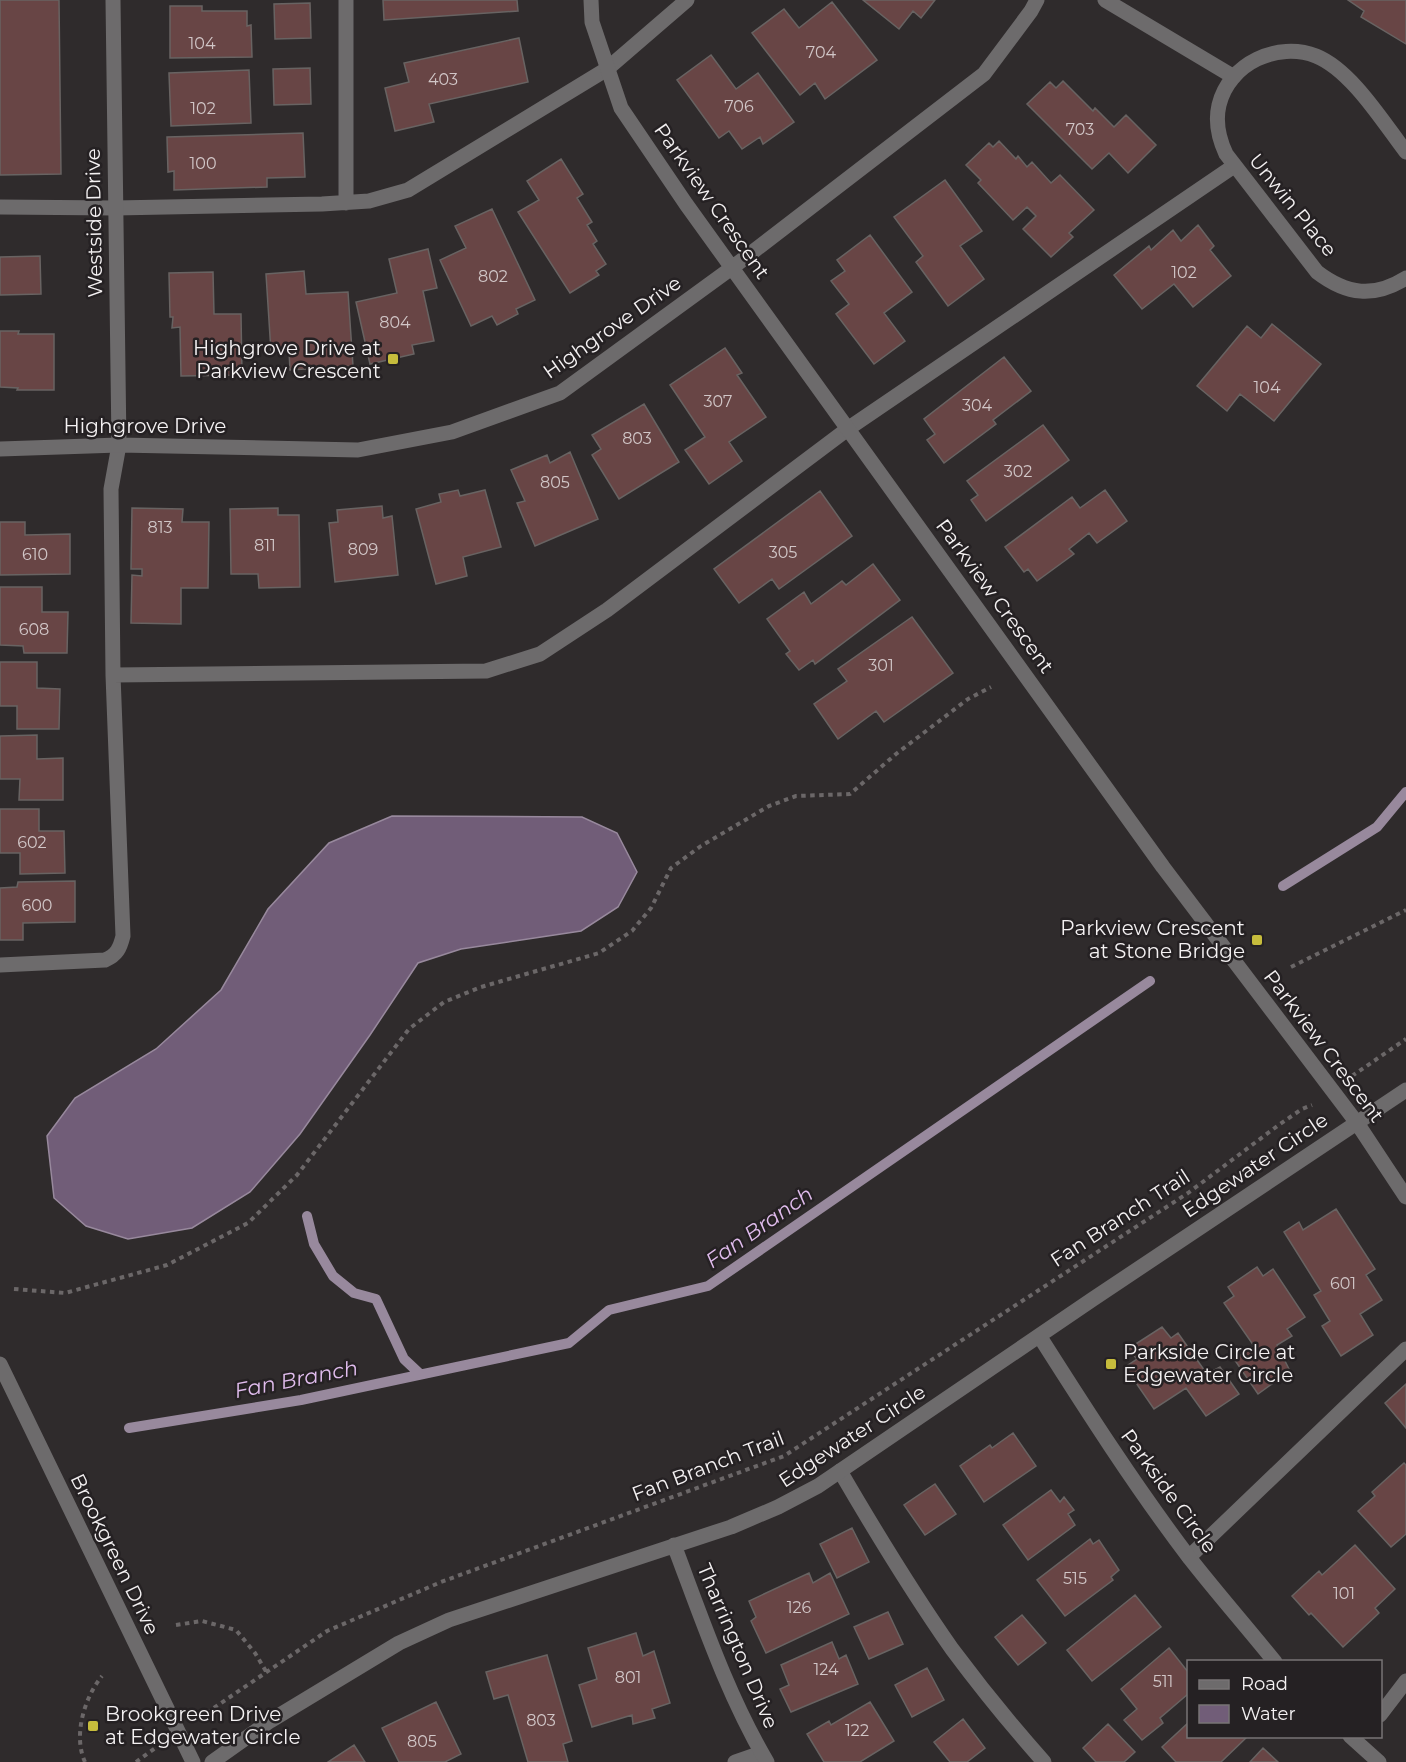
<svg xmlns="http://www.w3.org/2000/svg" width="1406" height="1762" font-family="Montserrat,sans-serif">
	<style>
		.water { fill: #715d78; stroke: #98899d; stroke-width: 1.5 }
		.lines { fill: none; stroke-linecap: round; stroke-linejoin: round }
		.stream { stroke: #98899d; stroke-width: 10 }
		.building { fill: #684545; stroke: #686362; stroke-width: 1.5 }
		.path { stroke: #6b6768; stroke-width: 4; stroke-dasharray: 4.5 4.5; stroke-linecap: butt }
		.lane { stroke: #6d6b6c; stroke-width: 15 }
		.street { stroke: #6d6b6c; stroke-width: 15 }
		.poi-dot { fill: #c6bc3c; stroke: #252123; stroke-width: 2 }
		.labels { text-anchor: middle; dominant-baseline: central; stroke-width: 5; stroke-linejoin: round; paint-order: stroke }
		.number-label { font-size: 16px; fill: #d1c6c7 }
		.street-label { font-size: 20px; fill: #f4f1f2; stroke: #252123 }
		.poi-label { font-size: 20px; fill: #f4f1f2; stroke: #252123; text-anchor: end }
		.water-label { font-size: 21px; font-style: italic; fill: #e0bced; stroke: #252123 }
	</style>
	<rect width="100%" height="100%" fill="#2f2b2c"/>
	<path class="water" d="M392 816 582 817 617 833 637 872 618 907 581 931 461 949 418 963 370 1035 300 1134 250 1192 192 1228 128 1239 86 1226 54 1198 47 1136 75 1098 156 1049 221 990 268 909 329 843Z"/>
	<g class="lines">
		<path class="stream" d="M1283 886 1377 827 1406 792
			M307 1216 314 1244 333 1276 354 1293 376 1299 404 1359 420 1374
			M129 1428 301 1400 569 1343 609 1310 708 1286 1150 981"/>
	</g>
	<path class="building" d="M0 0H59L61 174 0 175Z
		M383 0H517L518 11 384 20Z
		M863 0H935L921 18 913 11 899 29Z
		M1348 0H1406V44L1361 17 1364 11Z
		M832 2 877 60 825 99 815 83 800 95 752 33 784 9 799 28Z
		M310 3 311 38 275 39 274 4Z
		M170 6H202V11H247V26L251 25 252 57 170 58Z
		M519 38 528 82 429 104 434 122 395 131 385 88 409 82 404 63Z
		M711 55 736 89 758 73 794 122 763 144 760 137 742 149 729 131 719 138 677 80Z
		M310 68 311 104 274 105 273 69Z
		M249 70 251 123 171 126 169 73Z
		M1063 81 1093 111 1095 108 1114 127 1126 115 1156 145 1128 173 1109 153 1092 169 1027 104 1050 82 1056 88Z
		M303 133 305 177 267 178V187L174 190V171L168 172 167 137Z
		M999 141 1016 159 1018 156 1027 167 1032 162 1051 183 1060 175 1094 210 1069 233 1073 237 1051 257 1023 229 1036 216 1027 207 1013 220 978 183 981 180 966 165 989 143 993 147Z
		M561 159 583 194 577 198 592 222 587 225 597 241 593 244 606 264 596 271 599 275 570 293 518 212 539 200 527 181Z
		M945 180 982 231 960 246 984 279 948 306 916 262 923 256 894 217Z
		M492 209 535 300 516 309 518 314 497 325 492 316 471 326 440 260 466 248 455 226Z
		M1198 225 1214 246 1210 250 1231 276 1193 307 1174 284 1142 309 1114 275 1149 246 1151 250 1173 230 1181 241Z
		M870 235 912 292 884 313 905 341 874 364 836 314 849 304 831 281 845 271 837 260Z
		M428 249 437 288 423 291 434 341 412 345 414 354 370 364 356 302 397 293 389 259Z
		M40 256 41 294 0 295V257Z
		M304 271 306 294 348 292 353 366 290 370 289 351 271 352 266 274Z
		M213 272 214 314H241L242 375 181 376 180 327 172 328 173 317H170L169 273Z
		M1272 324 1321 364 1274 421 1240 394 1227 411 1197 386 1247 326 1261 338Z
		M0 331H19L18 334H54V390H17L18 388 0 387Z
		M725 348 742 373 737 375 766 417 729 442 742 461 709 484 685 450 705 437 670 385Z
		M1004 357 1031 391 993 420 996 424 944 463 927 440 935 434 924 419Z
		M644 404 679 462 619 499 592 455 601 449 592 435Z
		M1043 425 1069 460 986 521 971 500 978 495 967 481Z
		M570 452 598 519 535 546 517 503 525 501 511 470 547 455 550 463Z
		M458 490 460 496 485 490 501 547 463 557 467 576 436 584 416 509 441 502 439 494Z
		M1105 490 1127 521 1097 543 1089 533 1069 549 1074 554 1037 581 1028 569 1024 572 1005 547 1072 497 1080 508Z
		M820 491 852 536 779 589 772 579 739 603 714 569Z
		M382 506 383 518 392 516 398 575 335 582 329 523 338 522 337 510Z
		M132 508 183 509 182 522H209L208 588H181V624L131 623 132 575 142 576V569H131Z
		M278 508V515H299L300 587 259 588 258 574H231L230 509Z
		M0 522H25V535L70 534V574L0 575Z
		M873 564 900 600 815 664 813 660 799 670 786 654 790 651 767 619 804 592 811 604 842 581 846 585Z
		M0 587H42V612H68L67 653H24L23 646 0 645Z
		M912 617 953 673 884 722 876 711 838 739 814 704 847 681 838 669Z
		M0 662H37V688L60 689 59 729H17V706H0Z
		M37 735V759L63 758V800H19L20 779H0V736Z
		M0 809H39V831H64L65 873 20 874V853H0Z
		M75 881V922L23 923V940H0V888L17 887 18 882Z
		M1336 1209 1375 1269 1366 1275 1382 1300 1360 1314 1373 1335 1341 1356 1322 1326 1330 1321 1314 1295 1321 1291 1284 1232 1299 1222 1303 1230Z
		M1257 1267 1263 1276 1273 1269 1305 1317 1287 1329 1292 1336 1277 1345 1290 1371 1258 1394 1234 1359 1254 1346 1224 1303 1234 1296 1228 1287Z
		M1162 1327 1171 1338 1178 1333 1207 1374 1220 1367 1239 1394 1206 1416 1186 1388 1154 1409 1125 1367 1137 1359 1128 1349Z
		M1406 1384V1428L1385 1403Z
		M1013 1433 1036 1466 984 1502 960 1466 990 1445 992 1448Z
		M1404 1463 1406 1465V1534L1391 1547 1358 1511 1375 1496 1372 1492Z
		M935 1484 956 1514 925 1535 904 1505Z
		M1051 1490 1060 1502 1064 1497 1074 1510 1068 1514 1075 1525 1028 1560 1003 1525Z
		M852 1528 869 1562 837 1578 820 1544Z
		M1090 1539 1093 1544 1099 1540 1119 1570 1111 1577 1113 1580 1065 1616 1037 1580Z
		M1355 1545 1395 1589 1375 1608 1379 1613 1343 1647 1311 1613 1309 1615 1292 1596 1319 1571 1322 1575Z
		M809 1573 813 1583 830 1573 849 1614 766 1653 751 1621 756 1617 749 1601Z
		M1135 1595 1161 1627 1092 1681 1067 1650Z
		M888 1612 903 1644 869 1659 854 1627Z
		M1022 1615 1046 1643 1018 1665 995 1637Z
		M636 1633 643 1656 654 1651 670 1703 652 1709 655 1718 633 1724 632 1715 592 1727 579 1685 597 1679 588 1648Z
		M832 1642 839 1659 846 1655 858 1684 791 1712 780 1689 789 1685 781 1665Z
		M1169 1648 1188 1672V1694L1160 1718 1163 1723 1142 1740 1124 1720 1137 1709 1121 1689Z
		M547 1655 572 1741 563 1744 568 1762H528L508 1695 494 1699 486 1672Z
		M927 1668 944 1700 912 1717 895 1685Z
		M436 1702 461 1754 445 1762H399L382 1728Z
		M870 1702 894 1741 860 1762H824L807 1734 829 1721 831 1725Z
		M963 1719 985 1748 967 1762H950L934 1742Z
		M1188 1723V1736H1248L1221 1762H1176L1162 1747Z
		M1108 1724 1135 1752 1124 1762H1096L1083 1748Z
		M354 1745 365 1762H328Z
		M1263 1748 1278 1762H1250Z"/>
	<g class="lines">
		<path class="path" d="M1291 967 1406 910
			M1352 1076 1406 1039
			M14 1289 65 1293 167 1265 248 1223 297 1175 409 1029 444 1002 481 987 599 953 632 931 651 908 671 868 701 846 769 806 796 796 850 794 896 754 968 699 991 687
			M176 1625 202 1621 236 1630 255 1653 267 1673
			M199 1718 327 1631 441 1582 784 1456 1188 1193 1280 1124 1302 1109 1312 1105
			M85 1762C73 1736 84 1698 102 1676
			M136 1762 158 1746"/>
		<path class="lane" d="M346 203V0
			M0 207 115 208 322 204 369 201 408 190 607 69 687 0
			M113 675 486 671 540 654 607 610 849 428 1234 166
			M0 965 105 960C117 955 120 948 123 936L113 675 111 489 119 445
			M840 1471C875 1531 912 1592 952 1649 981 1688 1012 1726 1044 1762
			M1189 1557 1406 1349
			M735 1762 761 1753"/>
		<path class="street" d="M113 0 119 445
			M591 0 592 22 621 108 686 204 1163 867 1357 1123 1406 1197
			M1105 0 1234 77
			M1406 152C1383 122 1351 70 1316 56 1278 41 1229 63 1219 105 1215 122 1219 139 1226 154L1317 272C1347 295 1374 298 1406 278
			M0 449 119 445 358 450 452 432 560 393 733 267 984 74 1031 11 1037 0
			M1040 1337C1087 1411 1135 1486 1188 1556 1216 1592 1246 1626 1275 1662
			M0 1364 193 1762
			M674 1545C702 1619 727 1694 767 1762
			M1380 1715 1406 1681
			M1350 1736 1379 1762
			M212 1762 270 1721 399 1643 449 1620 731 1527 778 1507 818 1486 1093 1299 1406 1090"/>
	</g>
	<g class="poi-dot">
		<rect x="387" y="353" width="12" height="12" rx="3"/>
		<rect x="1251" y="934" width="12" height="12" rx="3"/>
		<rect x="1105" y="1358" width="12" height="12" rx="3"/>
		<rect x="87" y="1720" width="12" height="12" rx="3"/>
	</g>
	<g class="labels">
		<g class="number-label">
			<text x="202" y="43">104</text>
			<text x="821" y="52">704</text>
			<text x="443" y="79">403</text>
			<text x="739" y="106">706</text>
			<text x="203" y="108">102</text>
			<text x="1080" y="129">703</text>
			<text x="203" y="163">100</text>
			<text x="1184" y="272">102</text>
			<text x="493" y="276">802</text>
			<text x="395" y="322">804</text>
			<text x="1267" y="387">104</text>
			<text x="718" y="401">307</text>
			<text x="977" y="405">304</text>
			<text x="637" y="438">803</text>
			<text x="1018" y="471">302</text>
			<text x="555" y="482">805</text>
			<text x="160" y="527">813</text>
			<text x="265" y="545">811</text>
			<text x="363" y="549">809</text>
			<text x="783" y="552">305</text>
			<text x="35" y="554">610</text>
			<text x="34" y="629">608</text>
			<text x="881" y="665">301</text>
			<text x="32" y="842">602</text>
			<text x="37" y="905">600</text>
			<text x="1343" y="1283">601</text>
			<text x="1075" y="1578">515</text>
			<text x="1344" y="1593">101</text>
			<text x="799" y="1607">126</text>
			<text x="826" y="1669">124</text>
			<text x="628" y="1677">801</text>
			<text x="1163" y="1681">511</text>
			<text x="541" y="1720">803</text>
			<text x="857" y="1730">122</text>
			<text x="422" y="1741">805</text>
		</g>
		<g class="street-label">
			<text transform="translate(712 201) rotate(55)">Parkview Crescent</text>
			<text transform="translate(1293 205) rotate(51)">Unwin Place</text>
			<text transform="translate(94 223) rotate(-91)">Westside Drive</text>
			<text transform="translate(612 327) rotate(-35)">Highgrove Drive</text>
			<text x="145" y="426">Highgrove Drive</text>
			<text transform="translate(995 596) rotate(54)">Parkview Crescent</text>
			<text transform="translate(1324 1046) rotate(53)">Parkview Crescent</text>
			<text transform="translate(1255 1165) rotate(-34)">Edgewater Circle</text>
			<text transform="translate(1120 1218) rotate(-33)">Fan Branch Trail</text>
			<text transform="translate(852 1436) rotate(-33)">Edgewater Circle</text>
			<text transform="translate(708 1466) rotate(-21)">Fan Branch Trail</text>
			<text transform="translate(1169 1491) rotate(54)">Parkside Circle</text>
			<text transform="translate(115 1554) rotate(64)">Brookgreen Drive</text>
			<text transform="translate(738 1646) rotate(67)">Tharrington Drive</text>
		</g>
		<g class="poi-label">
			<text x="381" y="348">Highgrove Drive at<tspan x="381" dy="23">Parkview Crescent</tspan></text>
			<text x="1245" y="928">Parkview Crescent<tspan x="1245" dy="23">at Stone Bridge</tspan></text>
			<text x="1123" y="1352" text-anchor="start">Parkside Circle at<tspan x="1123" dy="23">Edgewater Circle</tspan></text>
			<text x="105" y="1714" text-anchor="start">Brookgreen Drive<tspan x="105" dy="23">at Edgewater Circle</tspan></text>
		</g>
		<g class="water-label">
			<text transform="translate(759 1227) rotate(-35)">Fan Branch</text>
			<text transform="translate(296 1379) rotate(-11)">Fan Branch</text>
		</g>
	</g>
	<rect x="1187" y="1660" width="195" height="78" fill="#252123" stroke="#787476" stroke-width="1.5"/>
	<rect x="1199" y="1680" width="30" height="9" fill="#6d6b6c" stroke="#787476" stroke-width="1.5"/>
	<text x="1241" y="1690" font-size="18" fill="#f4f1f2">Road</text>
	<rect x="1199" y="1705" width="30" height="18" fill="#715d78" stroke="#787476" stroke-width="1.5"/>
	<text x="1241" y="1720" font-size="18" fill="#f4f1f2">Water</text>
</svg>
